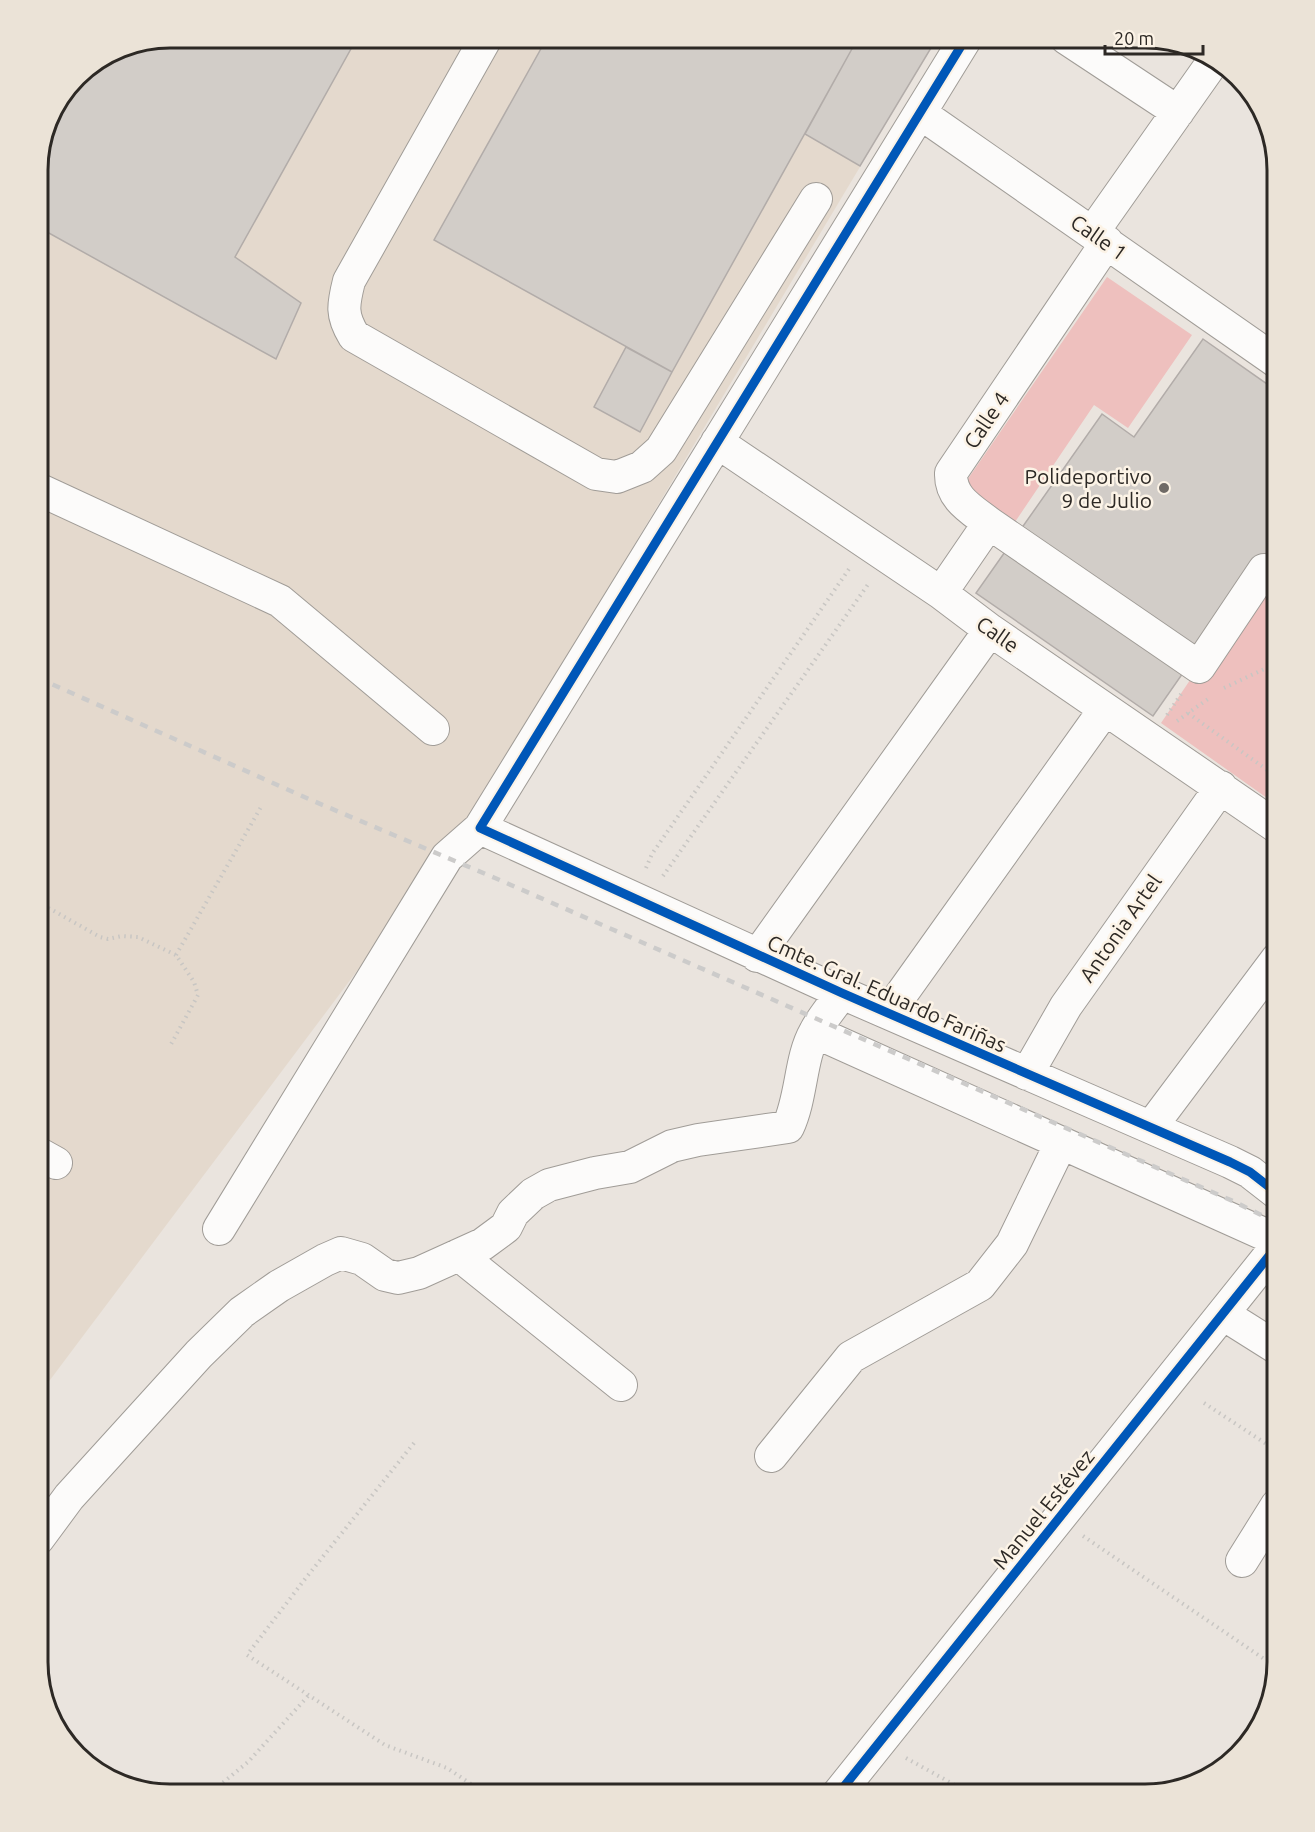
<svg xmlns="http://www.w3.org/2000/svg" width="1315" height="1832" font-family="Ubuntu,sans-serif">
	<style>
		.built { fill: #e4d9cd }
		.green { fill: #eec0be }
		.building { fill: #d2cdc8; stroke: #b2aca9; stroke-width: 1.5 }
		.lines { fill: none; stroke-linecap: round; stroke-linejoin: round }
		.minor-casing { stroke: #a09c97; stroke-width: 34 }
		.path { stroke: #c8c6c3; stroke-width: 4; stroke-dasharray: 1.5 4.5; stroke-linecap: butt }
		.minor { stroke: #fcfbfa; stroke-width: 32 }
		.rail { stroke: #cccbca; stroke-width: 4.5; stroke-dasharray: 8 8; stroke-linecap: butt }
		.cycleway-casing { stroke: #fcf3e6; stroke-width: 13 }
		.cycleway { stroke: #0057b8; stroke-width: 9 }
		.poi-dot { fill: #6f6a66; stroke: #fcf3e6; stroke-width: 2 }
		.labels { text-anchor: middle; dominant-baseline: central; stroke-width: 5; stroke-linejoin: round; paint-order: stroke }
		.street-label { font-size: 21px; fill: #2d2925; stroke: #fcf3e6 }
		.poi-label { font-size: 21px; fill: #2d2925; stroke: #fcf3e6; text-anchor: end }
		.rim { fill: none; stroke: #2d2925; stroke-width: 3 }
	</style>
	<rect width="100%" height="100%" fill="#eae4de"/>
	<path class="built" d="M170 38H937L468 823 38 1396V161L51 111 82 71 120 47Z"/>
	<path class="green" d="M1107 277 1192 335 1128 428 1094 405 1015 522 963 486Z
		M1255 584 1277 599V805L1161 723Z"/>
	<path class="building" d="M170 38H357L235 257 301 303 276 359 38 227V161L51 111 82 71 120 47Z
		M547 38H858L672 372 434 240Z
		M858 38H937L860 166 805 134Z
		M1203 339 1277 391V538L1153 716 976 593 1102 414 1134 437Z
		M626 347 672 372 640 432 594 407Z"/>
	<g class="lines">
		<defs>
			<path id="minor" d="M486 38 349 281C343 305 341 315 354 336L596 474 617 477 642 467 661 450 816 199
				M1066 38 1178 112
				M920 113 1277 362
				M1093 232 1215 59
				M717 442 941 593 990 630 1277 827
				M38 489 280 601 433 729
				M989 523 1199 667 1264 570 1277 580
				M941 593 989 523C971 509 950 498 951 473L1107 242
				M480 828 842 993 1230 1162 1250 1172 1277 1193
				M757 956 990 630
				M888 1013 1105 709
				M815 1032 1277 1240
				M1027 1074 1066 1006 1221 787
				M1151 1127 1277 959
				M38 1153 56 1163
				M219 1229 447 857 480 828 966 38
				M459 1255 621 1385
				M1223 1314 1277 1348
				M771 1456 851 1357 980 1285 1012 1244 1061 1143
				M38 1539 69 1497 199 1354 242 1312 279 1286 325 1260 341 1253 362 1259 385 1275 398 1278 419 1273 483 1244 506 1227 513 1213 533 1194 549 1185 595 1173 630 1167 672 1146 698 1140 788 1127C802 1097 800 1058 815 1032 822 1018 833 1006 842 993
				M1242 1561 1277 1505
				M838 1794 1277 1246"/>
		</defs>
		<use href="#minor" class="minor-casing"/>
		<path class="path" d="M1224 688 1277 663
			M1188 713 1277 777
			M1167 715 1181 694
			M1177 721 1208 699
			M646 868 652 854 849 569
			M663 876 869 583
			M38 902 100 937 108 939 122 936 138 937 176 955 194 982 198 995 170 1046
			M176 955 261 807
			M1204 1403 1277 1451
			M414 1443 305 1579 247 1655 385 1745 447 1768 486 1794
			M1083 1536 1276 1667
			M906 1758 971 1794
			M209 1794 248 1762 309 1695"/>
		<use href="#minor" class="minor"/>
		<path class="rail" d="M38 678 311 800 495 878 1235 1202 1277 1223"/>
		<defs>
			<path id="cycleway" d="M966 38 480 828 842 993 1230 1162 1250 1172 1277 1193
				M838 1794 1277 1246"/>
		</defs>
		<use href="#cycleway" class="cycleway-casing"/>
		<use href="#cycleway" class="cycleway"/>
	</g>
	<circle class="poi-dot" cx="1164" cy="488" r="6"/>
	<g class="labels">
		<g class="street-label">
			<text transform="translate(1099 237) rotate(35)">Calle 1</text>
			<text transform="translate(986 420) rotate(-56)">Calle 4</text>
			<text transform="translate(998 634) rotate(35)">Calle</text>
			<text transform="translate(1120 928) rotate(-55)">Antonia Artel</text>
			<text transform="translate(887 993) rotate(24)">Cmte. Gral. Eduardo Fariñas</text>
			<text transform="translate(1043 1509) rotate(-51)">Manuel Estévez</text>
		</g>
		<g class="poi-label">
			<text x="1152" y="476">Polideportivo<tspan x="1152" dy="24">9 de Julio</tspan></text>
		</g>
	</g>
	<path d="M0 0H1315V1832H0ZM170 48H1145A122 122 0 0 1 1267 170V1662A122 122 0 0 1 1145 1784H170A122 122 0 0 1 48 1662V170A122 122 0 0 1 170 48Z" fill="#ebe3d7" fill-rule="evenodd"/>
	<path class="rim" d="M170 48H1145A122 122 0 0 1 1267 170V1662A122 122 0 0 1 1145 1784H170A122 122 0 0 1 48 1662V170A122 122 0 0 1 170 48Z"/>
	<path d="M1105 45v9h98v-9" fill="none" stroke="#2d2925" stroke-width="3"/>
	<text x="1114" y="45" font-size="18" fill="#2d2925" stroke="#fcf3e6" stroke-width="4.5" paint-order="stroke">20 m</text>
</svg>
